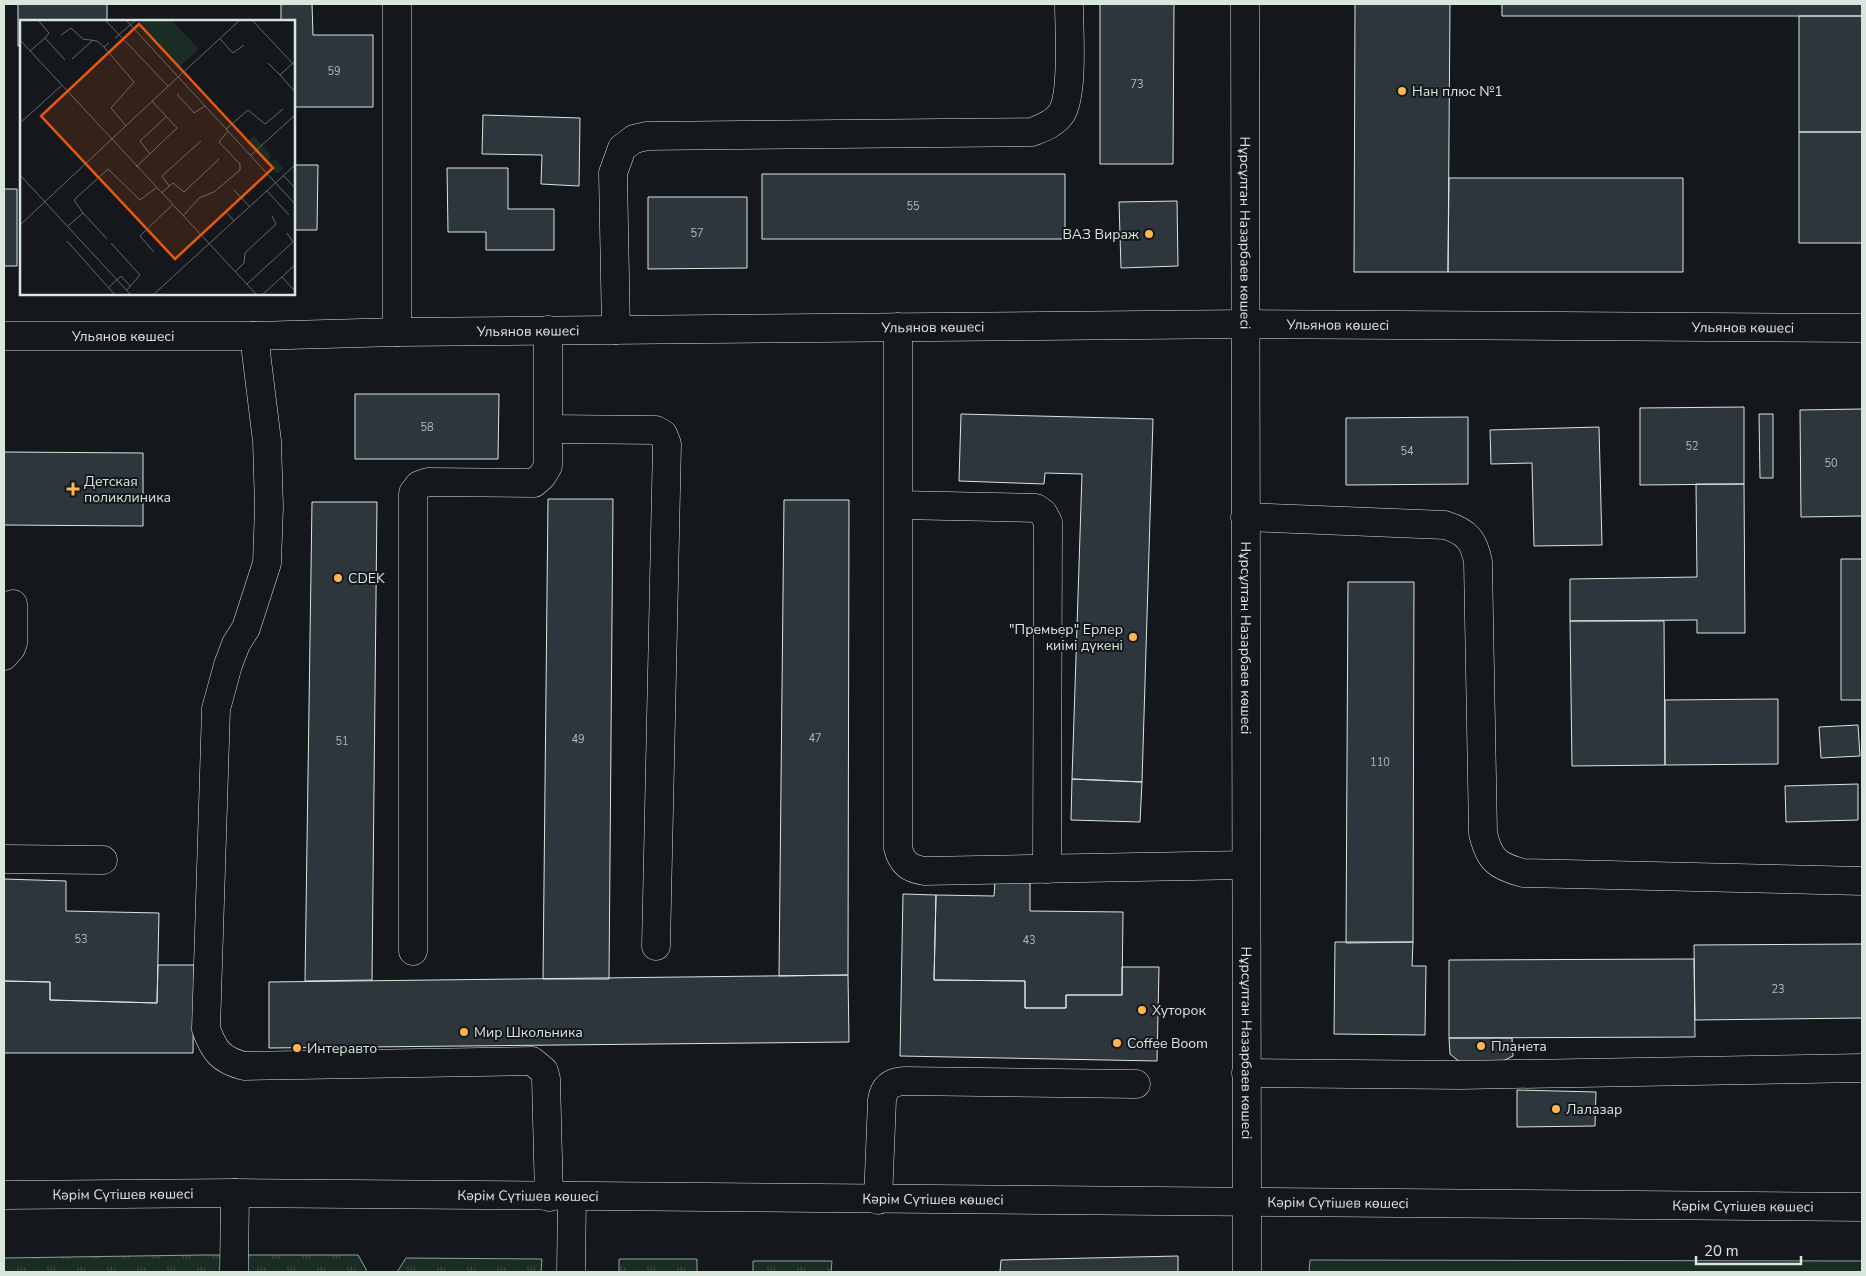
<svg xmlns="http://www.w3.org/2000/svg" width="1866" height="1276" font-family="'Nunito Sans',sans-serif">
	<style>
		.grass { fill: url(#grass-tufts); stroke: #939e99 }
		.park { fill: #1a2d24; stroke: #939e99 }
		.building { fill: #2c363c; stroke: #d8e6dc }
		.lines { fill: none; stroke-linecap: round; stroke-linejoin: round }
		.minor-casing { stroke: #d8e6dc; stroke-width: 29 }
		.major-casing { stroke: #d8e6dc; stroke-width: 29 }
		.minor { stroke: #14181c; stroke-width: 28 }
		.major { stroke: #14181c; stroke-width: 28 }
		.poi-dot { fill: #ffb74d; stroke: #14181c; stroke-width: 2 }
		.labels { text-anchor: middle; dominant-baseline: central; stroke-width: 4; stroke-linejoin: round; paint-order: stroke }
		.number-label { font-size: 11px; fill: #adbab4 }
		.poi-label { font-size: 14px; fill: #d8e6dc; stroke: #14181c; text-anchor: start }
		.street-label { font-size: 14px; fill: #d8e6dc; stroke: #14181c }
		.inset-road { fill: none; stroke: #626a69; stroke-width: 1 }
		.view { fill: #e8590c; fill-opacity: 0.15; stroke: #e8590c; stroke-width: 2.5 }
		.inset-edge { fill: none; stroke: #d8e6dc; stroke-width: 2.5 }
	</style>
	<defs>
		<pattern id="grass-tufts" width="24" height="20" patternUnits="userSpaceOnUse" patternTransform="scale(1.25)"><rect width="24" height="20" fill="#1a2d24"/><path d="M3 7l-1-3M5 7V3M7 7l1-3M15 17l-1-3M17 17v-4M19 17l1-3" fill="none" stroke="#3b4b43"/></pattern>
	</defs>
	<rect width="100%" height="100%" fill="#14181c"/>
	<path class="grass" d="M201 1255H358L366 1269V1272H4V1258Z
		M406 1258 542 1259 541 1272H397Z
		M619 1259H697V1272H619Z
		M753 1261H832L831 1272H753Z"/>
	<path class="park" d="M1310 1260 1862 1261V1272H1309Z"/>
	<path class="building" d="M18 4H107V21H21V46H18Z
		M281 4H312L313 35H373V107H294V21H281Z
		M1100 4H1174L1173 164H1100Z
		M1355 4H1450L1448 272H1354Z
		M1502 4H1862V16H1502Z
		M1799 16H1862V132H1799Z
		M483 115 580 118 579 186 541 184 542 155 482 154Z
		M1799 132H1862V243H1799Z
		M294 165H318L317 230H294Z
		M447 168H508V209H554V250H486V232H448Z
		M762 174H1065V239H762Z
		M1449 178H1683V272H1448Z
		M4 189H17V266H4Z
		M648 197H747V268L648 269Z
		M1177 201 1178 266 1121 268 1119 202Z
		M355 394H499L498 459H355Z
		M1744 407V484L1640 485V408Z
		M1862 409V516L1801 517 1800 410Z
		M961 414 1153 419 1142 782 1072 779 1082 474 1045 473 1044 484 959 481Z
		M1759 414H1773V478H1760Z
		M1468 417V484L1346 485V418Z
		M1599 427 1602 545 1534 546 1532 463 1491 464 1490 430Z
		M4 452 143 453V526L4 525Z
		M1696 484H1744L1745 633H1697V620L1570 621V579L1697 577Z
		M548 499H613L609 979H543Z
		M784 500H849L848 975 779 976Z
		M312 502H377L372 980 305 981Z
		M1841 559H1862V700H1841Z
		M1348 582H1414L1413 942 1346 943Z
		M1570 621H1664L1665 765 1572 766Z
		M1778 699V764L1665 765V700Z
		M1858 725 1860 756 1821 758 1819 727Z
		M1072 779 1142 782 1140 822 1071 820Z
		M1858 784V820L1786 822 1785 786Z
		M4 879 66 881V911L159 913 157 1003 50 1000V982L4 981Z
		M995 881H1030V911L1123 912 1122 995H1066V1008H1025V981L934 980 936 895 994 896Z
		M903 894 936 895 934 980 1025 981V1008H1066V995H1122V967H1159L1157 1061 900 1056Z
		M1335 942H1413L1412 966H1426L1425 1035 1334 1034Z
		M1862 944V1018L1695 1020 1694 945Z
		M1694 959 1695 1037 1449 1038V960Z
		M158 965H194L193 1053H4V981L50 982V1000L157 1003Z
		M848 975 849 1042 269 1048V982Z
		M1449 1038H1512L1513 1056 1503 1061 1461 1063 1450 1054Z
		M1517 1090 1596 1092 1595 1126 1517 1127Z
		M1178 1256V1272H1000L1001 1260Z"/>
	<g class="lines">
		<defs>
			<g id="minor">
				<path d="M397 4V332"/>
				<path id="s1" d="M1245 4 1247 1202"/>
				<path d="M898 327V848C902 863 909 869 925 871L1246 865"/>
				<path d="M616 330 613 173 622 148 634 139 647 136 1032 132C1042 128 1054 124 1061 114 1074 95 1069 29 1069 4"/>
				<path id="s2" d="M4 336H254L397 332 1244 324 1862 328"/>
				<path d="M254 336 267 441 269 507 267 563 246 628 236 644 228 665 216 709 206 1029C214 1051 221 1060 244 1066L532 1061 544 1071 546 1079 549 1197"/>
				<path d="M549 429 656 430 663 434 667 444 656 946"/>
				<path d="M899 505 1036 508 1043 513 1048 522 1047 869"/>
				<path d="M1245 517 1445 525C1467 532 1474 540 1478 562L1483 833C1489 860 1497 866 1523 873L1862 881"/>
				<path d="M4 656 11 648 13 643V604"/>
				<path d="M4 859 103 860"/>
				<path d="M413 951V493L419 485 428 482 534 483 542 476 548 466V330"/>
				<path d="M1246 1073 1461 1075 1862 1068"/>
				<path d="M878 1200 882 1100C884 1087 891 1082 904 1081L1136 1084"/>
				<path d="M234 1272 235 1193"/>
				<path d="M571 1272 572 1197"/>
			</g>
			<g id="major">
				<path id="s3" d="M4 1195 235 1193 1862 1207"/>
				<path d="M1247 1272V1202"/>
			</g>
		</defs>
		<use href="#minor" class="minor-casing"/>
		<use href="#major" class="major-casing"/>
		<use href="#minor" class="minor"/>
		<use href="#major" class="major"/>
	</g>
	<g class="poi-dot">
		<circle cx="1402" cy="91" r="5"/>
		<circle cx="1149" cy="234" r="5"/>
		<path d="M70.5 481.5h5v5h5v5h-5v5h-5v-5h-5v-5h5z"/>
		<circle cx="338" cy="578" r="5"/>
		<circle cx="1133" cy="637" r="5"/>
		<circle cx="1142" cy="1010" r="5"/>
		<circle cx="464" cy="1032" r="5"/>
		<circle cx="1117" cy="1043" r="5"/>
		<circle cx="1481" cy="1046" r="5"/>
		<circle cx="297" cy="1048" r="5"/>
		<circle cx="1556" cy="1109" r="5"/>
	</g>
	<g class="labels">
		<g class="number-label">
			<text x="334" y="71">59</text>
			<text x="1137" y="84">73</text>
			<text x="913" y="206">55</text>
			<text x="697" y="233">57</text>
			<text x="427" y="427">58</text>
			<text x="1692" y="446">52</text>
			<text x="1407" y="451">54</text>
			<text x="1831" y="463">50</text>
			<text x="815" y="738">47</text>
			<text x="578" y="739">49</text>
			<text x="342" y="741">51</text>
			<text x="1380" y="762">110</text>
			<text x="81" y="939">53</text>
			<text x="1029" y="940">43</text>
			<text x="1778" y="989">23</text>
		</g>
		<g class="poi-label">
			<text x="1412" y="91">Нан плюс №1</text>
			<text x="1139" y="234" text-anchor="end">ВАЗ Вираж</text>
			<text x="84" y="481">Детская<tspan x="84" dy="16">поликлиника</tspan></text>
			<text x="348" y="578">CDEK</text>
			<text x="1123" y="629" text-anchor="end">"Премьер" Ерлер<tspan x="1123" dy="16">киімі дүкені</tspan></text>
			<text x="1152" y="1010">Хуторок</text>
			<text x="474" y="1032">Мир Школьника</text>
			<text x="1127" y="1043">Coffee Boom</text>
			<text x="1491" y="1046">Планета</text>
			<text x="307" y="1048">Интеравто</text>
			<text x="1566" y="1109">Лалазар</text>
		</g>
		<g class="street-label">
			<text stroke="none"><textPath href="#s1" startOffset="229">Нұрсұлтан Назарбаев көшесі</textPath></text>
			<text stroke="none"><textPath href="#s2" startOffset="1334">Ульянов көшесі</textPath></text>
			<text stroke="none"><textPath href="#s2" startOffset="929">Ульянов көшесі</textPath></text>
			<text stroke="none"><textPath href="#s2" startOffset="1739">Ульянов көшесі</textPath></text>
			<text stroke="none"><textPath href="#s2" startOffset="524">Ульянов көшесі</textPath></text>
			<text stroke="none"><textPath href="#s2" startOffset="119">Ульянов көшесі</textPath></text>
			<text stroke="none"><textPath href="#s1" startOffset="634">Нұрсұлтан Назарбаев көшесі</textPath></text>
			<text stroke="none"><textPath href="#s1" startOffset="1039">Нұрсұлтан Назарбаев көшесі</textPath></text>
			<text stroke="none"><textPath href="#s3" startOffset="119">Кәрім Сүтішев көшесі</textPath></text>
			<text stroke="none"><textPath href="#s3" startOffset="524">Кәрім Сүтішев көшесі</textPath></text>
			<text stroke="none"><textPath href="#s3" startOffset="929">Кәрім Сүтішев көшесі</textPath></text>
			<text stroke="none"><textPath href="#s3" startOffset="1334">Кәрім Сүтішев көшесі</textPath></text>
			<text stroke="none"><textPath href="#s3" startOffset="1739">Кәрім Сүтішев көшесі</textPath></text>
		</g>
	</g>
	<g transform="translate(20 20)">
		<rect width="275" height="275" fill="#14181c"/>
		<path d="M234 116 251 135 249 141 256 140 264 148 257 154 226 122Z" fill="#1a2d24"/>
		<path d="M123 0H151L179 29 158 48 118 4Z" fill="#1a2d24"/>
		<path class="inset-road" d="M18 0 29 13 25 18 45 40M85 0 148 66M106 0 275 184M232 0 275 46M41 15 51 8 63 19 77 21 84 27M95 18 116 0M200 19 213 33 224 25M0 20 237 275M89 23 84 27 114 62 91 88 106 106M10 31 25 18M52 39 72 21M275 41 260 55 275 72M248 43 260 55M158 57 220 0M157 74 174 93 185 86M0 103 41 66M206 109 228 90 245 104 263 89M130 134 120 121 147 96M230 136 275 95M116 147 157 108 132 81M0 155 111 275M264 156 275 168M149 166 142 156 181 121M214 170 230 187M247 171 269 195M141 173 153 163 164 172 199 139M63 193 54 180 88 149 120 180 136 168M201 195 206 192 214 201M163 196 179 178 194 172 220 150V144L199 122 208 111M0 205 158 57M48 206 63 193 87 219M47 221 95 275M91 223 120 255 106 271M134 232 120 216 152 185M215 252 224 243 225 233 256 204 252 196M262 257 275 271M227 264 273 222 267 213M88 268 101 256 111 267M133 275 275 145M242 275 275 245"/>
		<path class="view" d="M119 4 253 148 155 239 21 96Z"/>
		<rect width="275" height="275" class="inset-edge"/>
	</g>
	<rect width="1866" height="1276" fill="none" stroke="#d8e6dc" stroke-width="10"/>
	<path d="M1696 1256v8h105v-8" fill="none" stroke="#d8e6dc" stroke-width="2.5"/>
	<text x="1704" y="1256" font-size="15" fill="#d8e6dc" stroke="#14181c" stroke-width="4" paint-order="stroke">20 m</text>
</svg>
